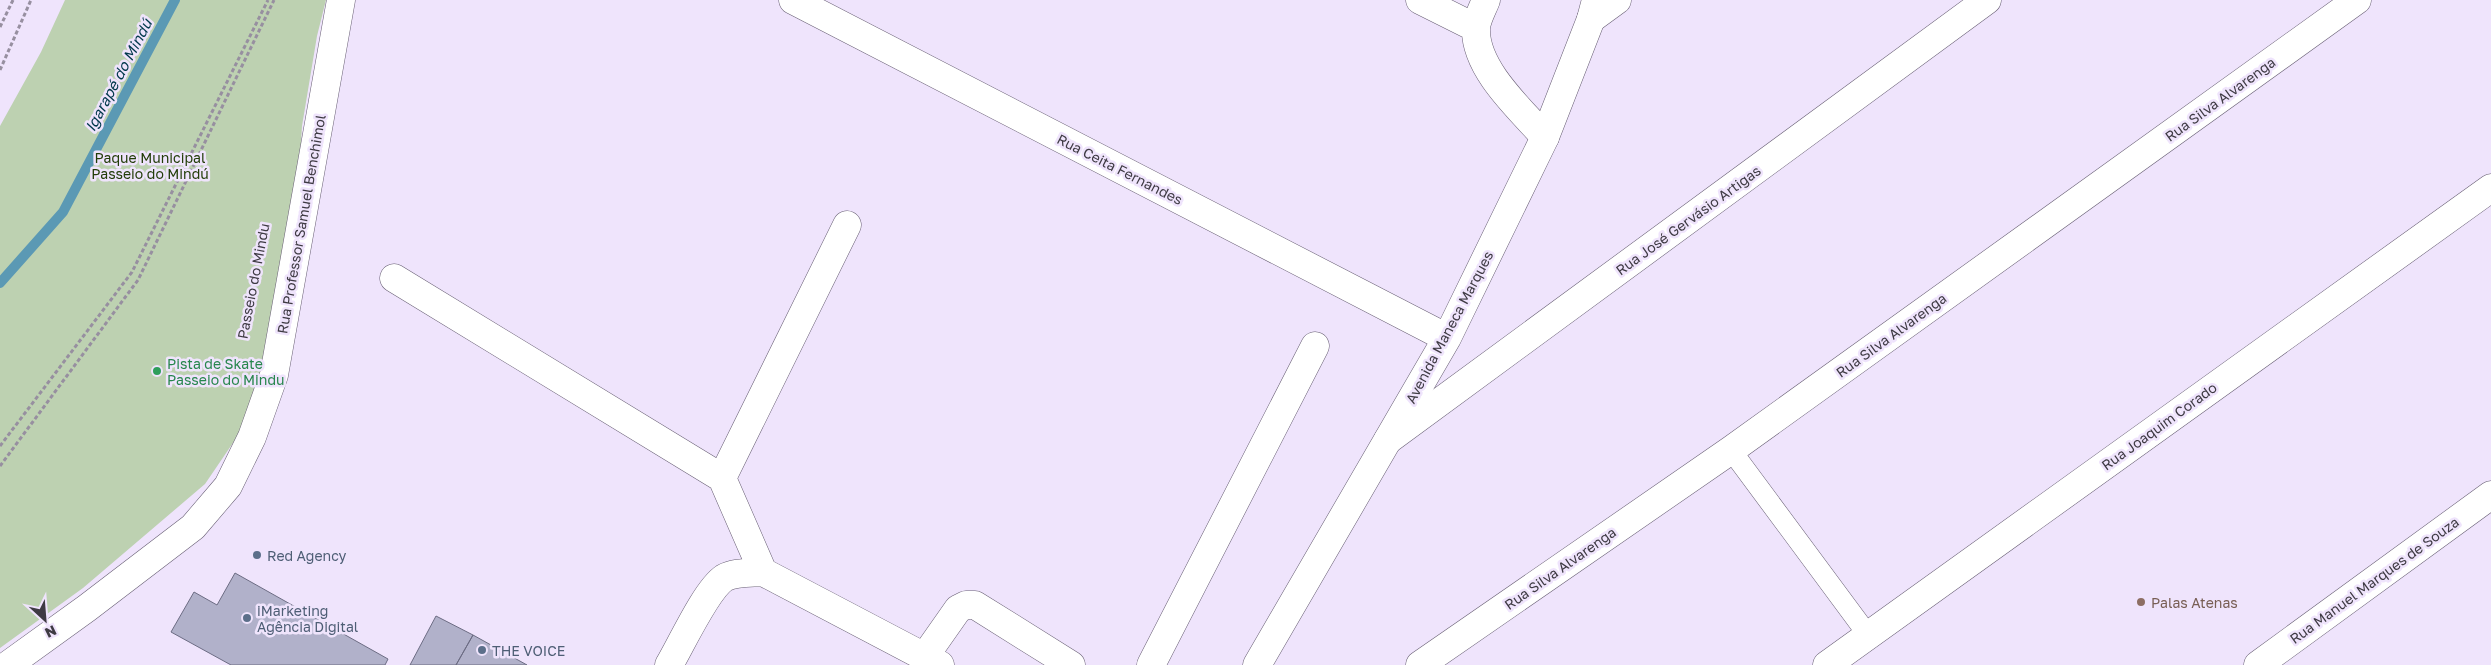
<svg xmlns="http://www.w3.org/2000/svg" width="2491" height="665" font-family="'Golos Text',sans-serif">
	<style>
		.green { fill: #bdd1b1 }
		.lines { fill: none; stroke-linecap: round; stroke-linejoin: round }
		.stream { stroke: #5b99b4; stroke-width: 10 }
		.building { fill: #b1b1ca; stroke: #6c6c83 }
		.lane-casing { stroke: #675e73; stroke-width: 21 }
		.street-casing { stroke: #675e73; stroke-width: 29 }
		.secondary-casing { stroke: #675e73; stroke-width: 29 }
		.path { stroke: #978fa0; stroke-width: 3; stroke-dasharray: 4 2.5; stroke-linecap: butt }
		.lane { stroke: #fff; stroke-width: 20 }
		.street { stroke: #fff; stroke-width: 28 }
		.secondary { stroke: #fff; stroke-width: 28 }
		.leisure-dot { fill: #2e9e5b; stroke: #efe4fc; stroke-width: 2 }
		.service-dot { fill: #5c6f8a; stroke: #efe4fc; stroke-width: 2 }
		.education-dot { fill: #8d6e63; stroke: #efe4fc; stroke-width: 2 }
		.labels { text-anchor: middle; dominant-baseline: central; stroke-width: 5; stroke-linejoin: round; paint-order: stroke }
		.street-label { font-size: 14px; fill: #3e3a43; stroke: #efe4fc }
		.park-label { font-size: 14px; fill: #223d08; stroke: #efe4fc }
		.leisure-label { font-size: 14px; fill: #27864d; stroke: #efe4fc; text-anchor: start }
		.service-label { font-size: 14px; fill: #4e5e75; stroke: #efe4fc; text-anchor: start }
		.education-label { font-size: 14px; fill: #785e54; stroke: #efe4fc; text-anchor: start }
		.water-label { font-size: 15px; font-style: italic; fill: #00384b; stroke: #efe4fc }
	</style>
	<rect width="100%" height="100%" fill="#efe4fc"/>
	<path class="green" d="M65 0H326L317 36 302 126 297 211 271 365 237 437 205 484 83 588 0 648V126L41 52Z"/>
	<g class="lines">
		<path class="stream" d="M0 283 63 212 175 0"/>
	</g>
	<path class="building" d="M235 573 388 659 385 665H231L171 632 194 592 217 605Z
		M436 616 473 635 456 665H410Z
		M473 635 527 665H456Z"/>
	<g class="lines">
		<defs>
			<path id="lane" d="M1731 450 1868 635"/>
			<path id="street" d="M1420 0 1476 28
				M1486 0C1483 8 1476 20 1476 29 1475 69 1520 109 1545 137
				M1591 19 1617 0
				M394 278 722 478 763 572
				M1388 440 1987 0
				M722 478 847 225
				M925 656 958 609 966 605H975L1071 665
				M669 665C681 645 706 590 724 578 734 572 751 573 763 572L940 665
				M1151 665 1315 346
				M1420 665 1731 450 2357 0
				M1827 665 2491 188
				M2258 665 2491 495"/>
			<path id="secondary" d="M793 0 1447 338
				M8 665 87 608 193 527 228 486 252 437 274 375 341 0
				M1257 665 1447 338 1545 137 1591 19 1596 0"/>
		</defs>
		<use href="#lane" class="lane-casing"/>
		<use href="#street" class="street-casing"/>
		<use href="#secondary" class="secondary-casing"/>
		<path class="path" d="M0 27 13 0
			M0 70 31 0
			M0 446 132 272 268 0
			M0 466 138 280 274 0"/>
		<use href="#lane" class="lane"/>
		<use href="#street" class="street"/>
		<use href="#secondary" class="secondary"/>
	</g>
	<circle class="leisure-dot" cx="157" cy="371" r="5"/>
	<g class="service-dot">
		<circle cx="257" cy="555" r="5"/>
		<circle cx="247" cy="618" r="5"/>
		<circle cx="482" cy="650" r="5"/>
	</g>
	<circle class="education-dot" cx="2141" cy="602" r="5"/>
	<g class="labels">
		<g class="street-label">
			<text transform="translate(2220 99) rotate(-36)">Rua Silva Alvarenga</text>
			<text transform="translate(1120 169) rotate(27)">Rua Ceita Fernandes</text>
			<text transform="translate(1688 220) rotate(-36)">Rua José Gervásio Artigas</text>
			<text transform="translate(301 224) rotate(-80)">Rua Professor Samuel Benchimol</text>
			<text transform="translate(253 281) rotate(-79)">Passeio do Mindu</text>
			<text transform="translate(1449 327) rotate(-62)">Avenida Maneca Marques</text>
			<text transform="translate(1891 335) rotate(-36)">Rua Silva Alvarenga</text>
			<text transform="translate(2159 426) rotate(-36)">Rua Joaquim Corado</text>
			<text transform="translate(1560 568) rotate(-35)">Rua Silva Alvarenga</text>
			<text transform="translate(2374 580) rotate(-36)">Rua Manuel Marques de Souza</text>
		</g>
		<g class="park-label">
			<text x="150" y="157">Paque Municipal<tspan x="150" dy="16">Passeio do Mindú</tspan></text>
		</g>
		<g class="leisure-label">
			<text x="167" y="363">Pista de Skate<tspan x="167" dy="16">Passeio do Mindu</tspan></text>
		</g>
		<g class="service-label">
			<text x="267" y="555">Red Agency</text>
			<text x="257" y="610">iMarketing<tspan x="257" dy="16">Agência Digital</tspan></text>
			<text x="492" y="650">THE VOICE</text>
		</g>
		<g class="education-label">
			<text x="2151" y="602">Palas Atenas</text>
		</g>
		<g class="water-label">
			<text transform="translate(118 75) rotate(-62)">Igarapé do Mindú</text>
		</g>
	</g>
	<g transform="translate(45 620) rotate(154)" stroke="#efe4fc" stroke-width="4" paint-order="stroke">
	<path d="M0-4L9 19L0 12L-9 19Z" fill="#3e3a43"/>
	<text y="-8" font-size="14" font-weight="bold" text-anchor="middle" fill="#3e3a43">N</text>
	</g>
</svg>
